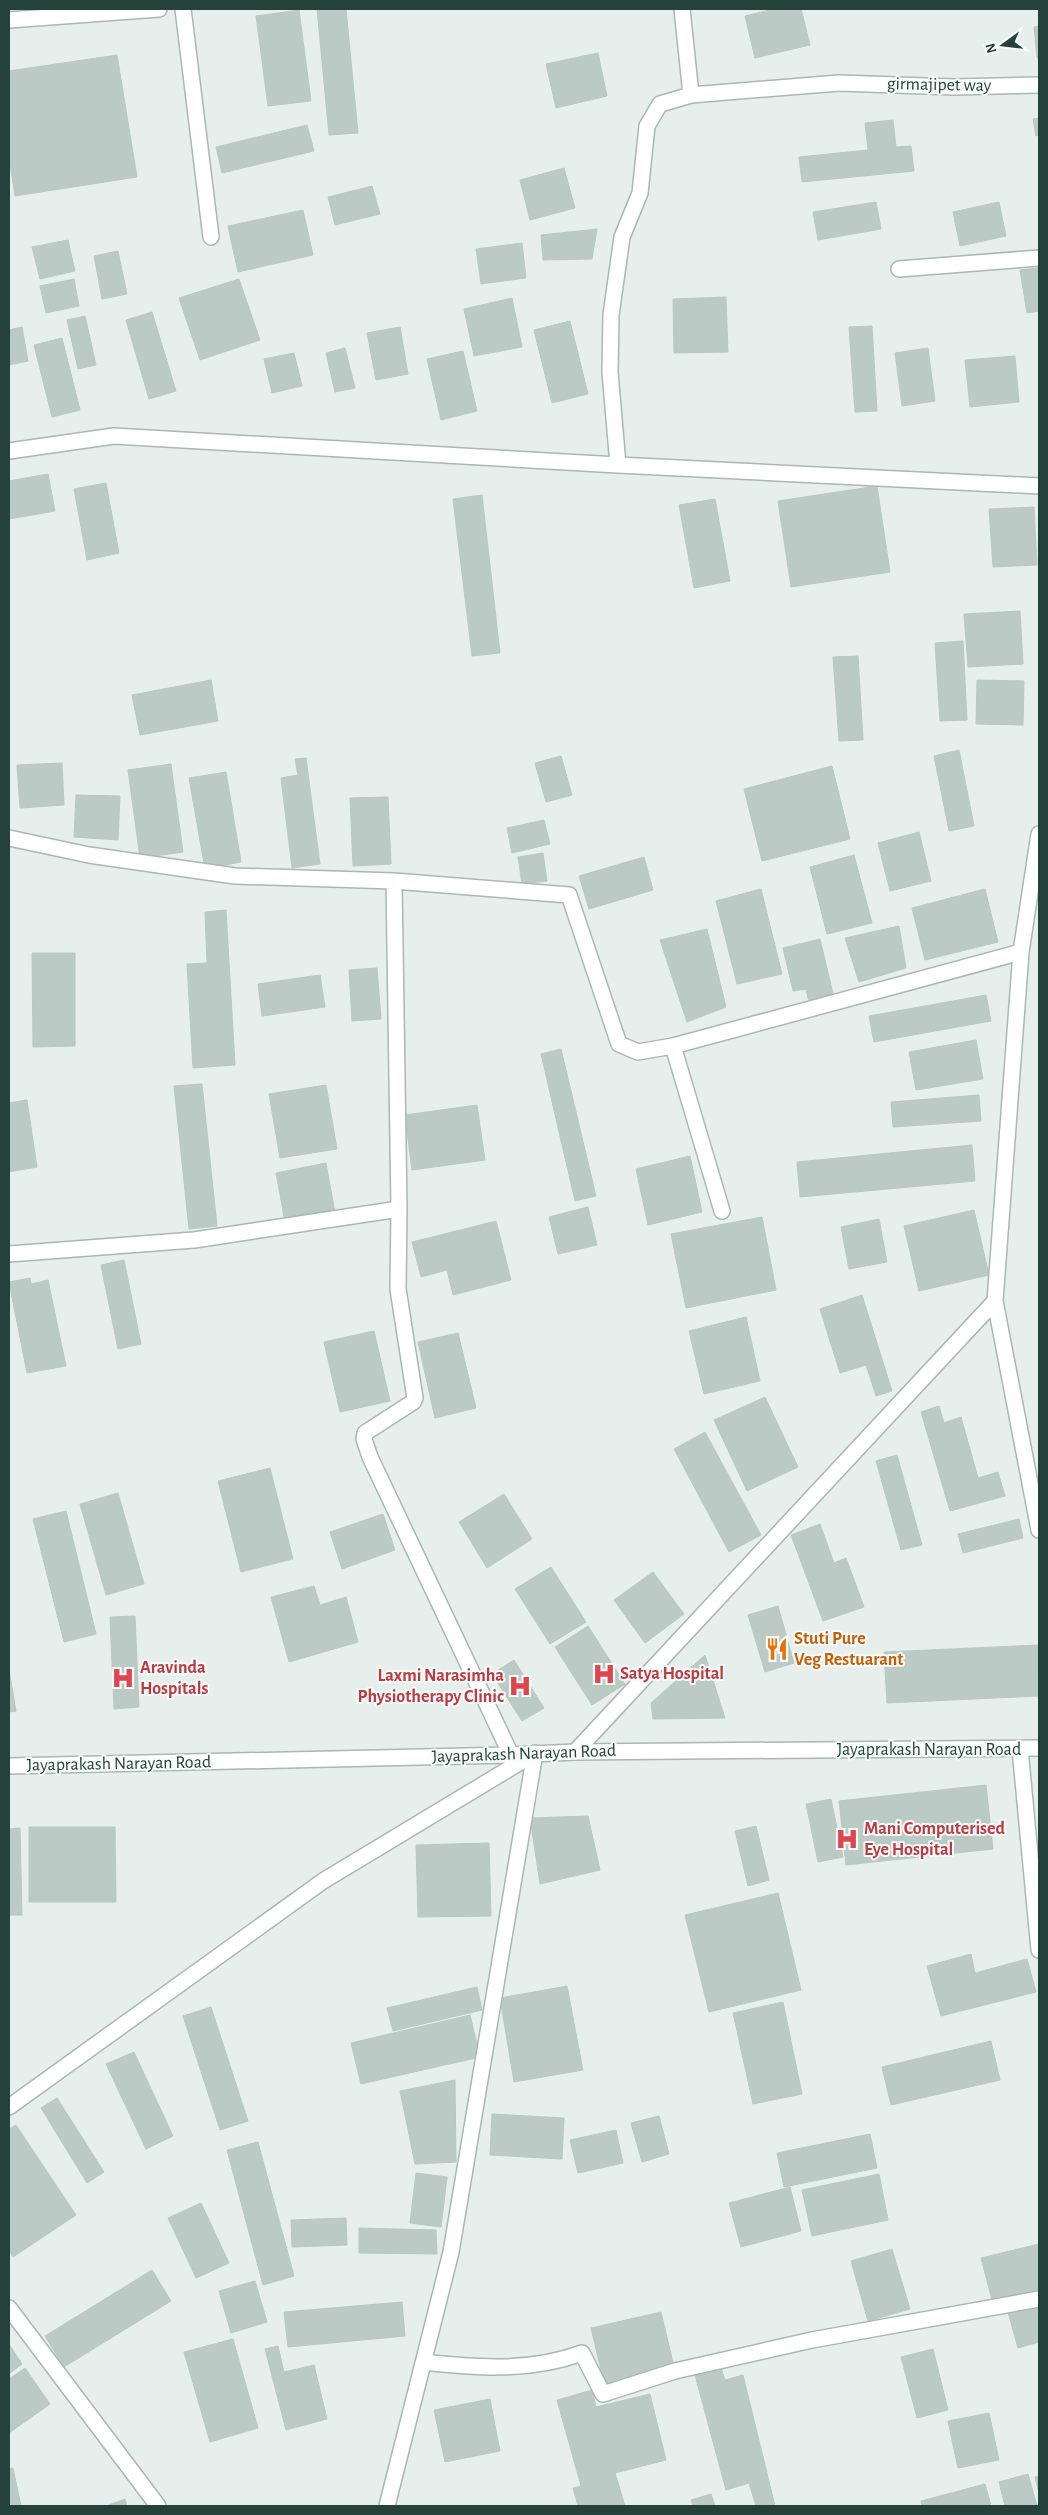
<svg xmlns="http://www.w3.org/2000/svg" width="1048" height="2515" font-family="'Alegreya Sans',sans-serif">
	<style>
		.building { fill: #bbcac4; stroke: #b8c9c2 }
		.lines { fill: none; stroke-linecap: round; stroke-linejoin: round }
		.minor-casing { stroke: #a8b8b2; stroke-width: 18 }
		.tertiary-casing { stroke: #a8b8b2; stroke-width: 18 }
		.minor { stroke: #fff; stroke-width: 15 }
		.tertiary { stroke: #fff; stroke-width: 15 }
		.labels { text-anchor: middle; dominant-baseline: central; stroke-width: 4; stroke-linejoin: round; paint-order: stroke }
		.street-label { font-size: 18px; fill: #24423a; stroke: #f7fbf9 }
		.food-label { font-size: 18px; font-weight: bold; fill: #c56008; stroke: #f7fbf9; text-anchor: start }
		.health-label { font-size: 18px; font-weight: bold; fill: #be3a42; stroke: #f7fbf9; text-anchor: start }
	</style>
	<rect width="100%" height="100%" fill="#e6efeb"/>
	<path class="building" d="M317 9H346L358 133 329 135Z
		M774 9H801L810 45 755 58 745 16Z
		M299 10 311 101 268 106 256 16Z
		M1039 26V58H1037L1034 27Z
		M598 53 607 96 556 108 546 64Z
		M117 55 137 177 15 196 9 157V71Z
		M1039 118V135L1036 136 1033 119Z
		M893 120 896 147 911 146 914 171 802 182 799 157 868 150 865 123Z
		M307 125 314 151 222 173 216 147Z
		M564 168 575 208 530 220 520 180Z
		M372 186 380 214 335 225 328 197Z
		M876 202 881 229 818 240 813 212Z
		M999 202 1006 236 960 246 953 212Z
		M303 210 313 255 238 272 228 226Z
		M597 229 592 259 543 260 541 235Z
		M68 240 75 271 40 279 32 247Z
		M522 243 526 278 481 284 476 249Z
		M118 251 127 294 102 299 94 256Z
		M1039 268V311L1027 313 1020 270Z
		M74 279 79 306 46 313 40 286Z
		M239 279 260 340 200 360 179 298Z
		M726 297 728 352 674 353 673 299Z
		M512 298 522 347 474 356 464 309Z
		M152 312 176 391 149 399 126 320Z
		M85 316 96 365 78 369 67 320Z
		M570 321 588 394 552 403 534 330Z
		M872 326 877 411 855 412 849 327Z
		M22 327 28 361 9 365V330Z
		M400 327 408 374 376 380 367 333Z
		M62 338 80 410 52 417 34 345Z
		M345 348 355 388 335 392 326 353Z
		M928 348 935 401 902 406 895 353Z
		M463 351 477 411 441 420 427 359Z
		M294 353 302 386 272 393 264 359Z
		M1015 356 1019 402 970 407 965 360Z
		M48 474 55 511 9 519V481Z
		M106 483 119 553 87 560 74 489Z
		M877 486 890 572 791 587 778 501Z
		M482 495 500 653 472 656 453 499Z
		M715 499 730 581 694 588 679 505Z
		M1034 507 1037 565 993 567 989 509Z
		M1020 611 1023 664 968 667 964 614Z
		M963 641 967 720 940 721 935 643Z
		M858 656 863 740 839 741 833 657Z
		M211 680 218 721 140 735 132 695Z
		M977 680 1024 681 1023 725 976 724Z
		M959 750 974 826 949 831 934 756Z
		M561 756 572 795 546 802 535 763Z
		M306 758 320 864 292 868 281 778 298 775 295 759Z
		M62 763 64 805 20 808 17 765Z
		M171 764 183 852 140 858 128 770Z
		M832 766 850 839 762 861 744 789Z
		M226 772 241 862 205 869 189 778Z
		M76 795 120 796 118 840 74 837Z
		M388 797 391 864 353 866 350 798Z
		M544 820 550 844 512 853 507 828Z
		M919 832 931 881 890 891 878 843Z
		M543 853 547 881 522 884 518 857Z
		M854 855 872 923 827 934 810 867Z
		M644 857 653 890 589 909 579 876Z
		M761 889 782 974 737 984 716 901Z
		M985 889 998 942 925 960 912 908Z
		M226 910 235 1065 193 1068 187 964 207 963 205 912Z
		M899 926 906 968 859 982 845 938Z
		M707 929 726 1007 687 1022 660 940Z
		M820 939 835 1002 810 1007 806 989 793 991 783 948Z
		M32 953H75V1046L33 1047Z
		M377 968 381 1019 352 1021 349 970Z
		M320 975 325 1007 262 1016 258 984Z
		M986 995 991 1021 874 1042 869 1016Z
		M976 1040 983 1079 916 1090 909 1052Z
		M561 1049 596 1196 575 1201 541 1054Z
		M202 1084 217 1226 189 1229 174 1086Z
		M326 1085 337 1149 280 1158 269 1094Z
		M979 1095 981 1121 893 1127 891 1102Z
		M27 1100 37 1167 9 1172V1103Z
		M477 1105 485 1160 412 1170 405 1115Z
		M972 1145 975 1181 800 1197 797 1162Z
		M690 1156 702 1212 648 1225 636 1169Z
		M326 1163 335 1213 285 1222 276 1173Z
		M588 1207 597 1245 558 1254 549 1217Z
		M974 1210 989 1275 919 1291 904 1226Z
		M762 1217 776 1290 686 1308 671 1234Z
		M879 1219 887 1262 849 1269 841 1227Z
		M496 1221 511 1280 453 1295 447 1270 421 1277 412 1242Z
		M124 1260 141 1344 118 1349 101 1265Z
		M30 1278 31 1284 48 1280 66 1366 27 1373 9 1282Z
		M862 1295 892 1391 876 1396 866 1365 840 1373 820 1309Z
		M746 1317 760 1381 704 1394 689 1331Z
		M374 1331 390 1401 340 1412 324 1342Z
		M458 1333 476 1408 435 1418 418 1342Z
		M765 1397 798 1467 747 1491 714 1420Z
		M939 1406 944 1423 961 1417 978 1478 998 1472 1005 1496 950 1511 921 1412Z
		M705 1432 761 1535 729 1552 674 1449Z
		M897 1455 922 1545 901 1550 876 1461Z
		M270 1468 293 1559 241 1572 218 1481Z
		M118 1493 144 1584 106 1595 80 1504Z
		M504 1494 532 1539 487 1568 459 1522Z
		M66 1511 96 1634 64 1642 33 1519Z
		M383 1514 395 1550 342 1569 330 1532Z
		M1019 1519 1023 1538 963 1553 958 1534Z
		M820 1524 834 1563 846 1558 864 1607 823 1621 791 1535Z
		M551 1567 586 1622 550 1644 515 1589Z
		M653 1572 684 1614 645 1643 614 1600Z
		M314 1586 320 1605 346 1597 358 1642 289 1662 271 1597Z
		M778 1606 794 1663 765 1672 748 1615Z
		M135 1616 139 1707 114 1709 110 1617Z
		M588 1626 625 1684 592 1705 555 1647Z
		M1038 1645 1039 1696 887 1703 884 1652Z
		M705 1655 725 1718 653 1719 651 1703Z
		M514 1660 544 1708 522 1721 492 1674Z
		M9 1670 16 1711 9 1712Z
		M986 1785 993 1849 846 1865 839 1801Z
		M831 1799 843 1857 818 1862 806 1804Z
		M588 1816 600 1870 540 1884 530 1818Z
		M756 1826 769 1880 748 1886 735 1831Z
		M29 1827H115L116 1902H29Z
		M20 1828 22 1915H9V1829Z
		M489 1843 491 1916 418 1917 416 1845Z
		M778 1893 801 1990 709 2012 685 1915Z
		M971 1954 975 1973 1027 1959 1036 1992 941 2016 927 1966Z
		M567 1986 583 2070 514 2082 500 1998Z
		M477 1987 482 2010 393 2031 387 2008Z
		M783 2002 802 2094 753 2104 733 2013Z
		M211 2007 248 2121 220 2130 183 2016Z
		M470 2015 480 2057 361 2084 351 2043Z
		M991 2041 1000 2080 891 2105 882 2067Z
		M134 2052 173 2136 146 2149 106 2064Z
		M455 2080 456 2162 415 2164 400 2091Z
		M57 2098 104 2172 87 2183 41 2108Z
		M492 2114 564 2118 562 2159 490 2155Z
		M659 2116 669 2154 642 2162 631 2123Z
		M16 2125 76 2215 13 2257 9 2250V2129Z
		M616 2130 623 2163 578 2173 570 2140Z
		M870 2134 877 2168 784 2187 777 2153Z
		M258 2142 294 2276 263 2285 227 2150Z
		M416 2173 447 2177 441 2227 410 2223Z
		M879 2174 888 2220 812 2236 802 2190Z
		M790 2187 801 2231 741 2247 729 2203Z
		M201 2203 229 2263 196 2278 168 2218Z
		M346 2218 347 2245 292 2247 291 2220Z
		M359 2228 436 2230 437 2254 359 2253Z
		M1039 2244V2291L993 2304 981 2258Z
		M892 2249 910 2309 868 2321 851 2261Z
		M152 2270 171 2301 64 2367 45 2336Z
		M255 2281 267 2322 231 2333 219 2291Z
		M402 2302 405 2336 288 2347 284 2312Z
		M1039 2303V2342L1018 2348 1008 2312Z
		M661 2312 675 2371 605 2387 591 2328Z
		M233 2339 258 2428 210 2442 184 2352Z
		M9 2344 22 2364 9 2374Z
		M278 2346 284 2372 314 2365 327 2419 286 2430 265 2349Z
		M933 2349 948 2410 917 2418 901 2357Z
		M25 2368 50 2404 9 2433V2379Z
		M721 2368 725 2380 743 2375 775 2506H756L749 2483 726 2490 695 2375Z
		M592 2390 596 2407 650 2394 666 2460 615 2473 625 2506H578L573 2488 581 2486 557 2400Z
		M490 2399 500 2451 445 2462 434 2410Z
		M989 2413 999 2460 958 2468 948 2421Z
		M13 2468 21 2506H9V2469Z
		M1028 2474 1037 2506H1005L999 2482Z
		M1039 2476V2493L1035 2477Z
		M985 2484 991 2506H922L921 2501Z
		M711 2494 715 2506H693L691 2500Z
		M125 2499 127 2506H106Z"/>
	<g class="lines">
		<defs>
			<path id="minor" d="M183 9 211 237
				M9 20 159 9
				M691 95 839 83 954 87 1039 85
				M899 269 1039 258
				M9 451 114 436 618 465 1039 486
				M618 465 610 372 611 315 622 237 640 193 647 126 660 104 691 95 682 9
				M1039 834 1021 952 995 1301 1039 1530
				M9 838 89 855 235 876 394 881 569 895 619 1044 638 1052 673 1046
				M394 881 399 1209 398 1289 415 1398 413 1402 365 1433 364 1439 370 1457 511 1755
				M722 1211 673 1046 1021 952
				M9 1254 194 1240 399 1209
				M1020 1749 1039 1950
				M575 1752 995 1301
				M9 2107 323 1881 532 1755
				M9 2308 158 2506
				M424 2362C478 2368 530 2372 582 2353L603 2394 675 2371 812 2340 1039 2299
				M387 2506 451 2252 535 1753"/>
			<path id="tertiary" d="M9 1766 511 1755 575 1752 1039 1748"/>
		</defs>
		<use href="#minor" class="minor-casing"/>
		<use href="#tertiary" class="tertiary-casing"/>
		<use href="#minor" class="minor"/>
		<use href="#tertiary" class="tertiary"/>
	</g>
	<defs>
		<symbol id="restaurant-bare" viewBox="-9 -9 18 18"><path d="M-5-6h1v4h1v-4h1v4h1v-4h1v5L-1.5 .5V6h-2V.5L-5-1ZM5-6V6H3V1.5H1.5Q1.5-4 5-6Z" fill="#e8710a" stroke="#f7fbf9" stroke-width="2.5" paint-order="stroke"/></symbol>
		<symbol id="hospital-bare" viewBox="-9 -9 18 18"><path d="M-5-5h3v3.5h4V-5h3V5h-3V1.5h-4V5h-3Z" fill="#e0444e" stroke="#f7fbf9" stroke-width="2.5" paint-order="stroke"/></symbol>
	</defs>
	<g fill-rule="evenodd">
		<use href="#restaurant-bare" x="761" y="1633" width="32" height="32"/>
		<use href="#hospital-bare" x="588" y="1658" width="32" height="32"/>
		<use href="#hospital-bare" x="107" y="1662" width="32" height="32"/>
		<use href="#hospital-bare" x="504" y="1670" width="32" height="32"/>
		<use href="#hospital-bare" x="831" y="1823" width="32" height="32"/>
	</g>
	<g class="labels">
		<g class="street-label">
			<text transform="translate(939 85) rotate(1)">girmajipet way</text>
			<text x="929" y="1750">Jayaprakash Narayan Road</text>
			<text transform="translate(524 1754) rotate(-2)">Jayaprakash Narayan Road</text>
			<text transform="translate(119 1764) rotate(-1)">Jayaprakash Narayan Road</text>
		</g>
		<g class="food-label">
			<text x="794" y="1639">Stuti Pure<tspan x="794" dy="21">Veg Restuarant</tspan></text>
		</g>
		<g class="health-label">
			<text x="140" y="1668">Aravinda<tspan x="140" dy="21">Hospitals</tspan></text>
			<text x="620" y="1674">Satya Hospital</text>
			<text x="504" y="1676" text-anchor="end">Laxmi Narasimha<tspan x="504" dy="21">Physiotherapy Clinic</tspan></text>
			<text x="864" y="1829">Mani Computerised<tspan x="864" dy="21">Eye Hospital</tspan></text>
		</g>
	</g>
	<rect width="1048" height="2515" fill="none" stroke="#24423a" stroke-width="20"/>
	<g transform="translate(1003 45) rotate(255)" stroke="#f7fbf9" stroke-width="4" paint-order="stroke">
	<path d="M0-4L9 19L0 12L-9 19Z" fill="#24423a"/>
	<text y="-8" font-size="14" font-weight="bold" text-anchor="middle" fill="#24423a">N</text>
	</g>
</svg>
